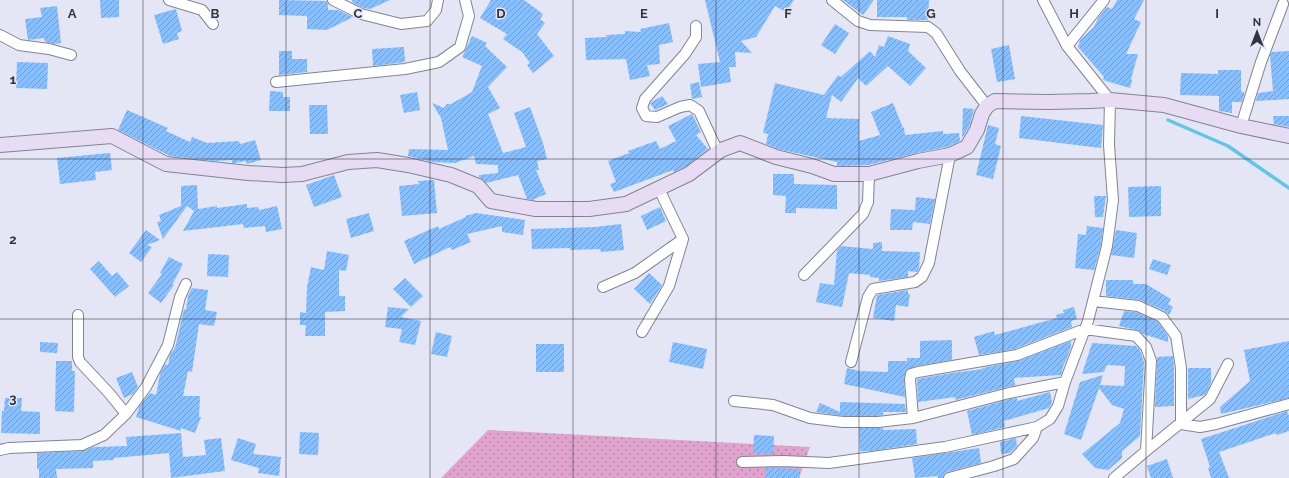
<svg xmlns="http://www.w3.org/2000/svg" width="1289" height="478" font-family="Raleway,sans-serif">
	<style>
		.green { fill: url(#green-dots) }
		.lines { fill: none; stroke-linecap: round; stroke-linejoin: round }
		.stream { stroke: #5fc5e9; stroke-width: 3.5 }
		.building { fill: url(#building-hatch) }
		.street-casing { stroke: #828491; stroke-width: 12 }
		.secondary-casing { stroke: #828491; stroke-width: 16 }
		.street { stroke: #fff; stroke-width: 10 }
		.secondary { stroke: #e8dbf4; stroke-width: 14 }
		.grid { fill: none; stroke: #33343a; stroke-width: 1; stroke-opacity: 0.55 }
		.grid-label { font-size: 13px; text-anchor: middle; font-weight: bold; fill: #33343a; stroke: #e4e6f5; stroke-width: 3; stroke-linejoin: round; paint-order: stroke }
	</style>
	<defs>
		<pattern id="green-dots" width="8" height="8" patternUnits="userSpaceOnUse"><rect width="8" height="8" fill="#dfa3ce"/><path d="M2 2h.1M6 6h.1" fill="none" stroke="#b586a8" stroke-width="1.8" stroke-linecap="round"/></pattern>
		<pattern id="building-hatch" width="6" height="6" patternUnits="userSpaceOnUse"><rect width="6" height="6" fill="#88c0ff"/><path d="M-1 1l2-2M0 6l6-6M5 7l2-2" fill="none" stroke="#709dcf"/></pattern>
	</defs>
	<rect width="100%" height="100%" fill="#e4e6f5"/>
	<path class="green" d="M488 430 810 447 799 478H441Z"/>
	<g class="lines">
		<path class="stream" d="M1168 120 1228 146 1289 188"/>
	</g>
	<path class="building" d="M100 0H119V17L101 18Z
		M279 0 327 1 328 4V10H338L353 17 327 30 307 29V16L279 15Z
		M352 0H390L370 9 363 8 353 3Z
		M491 0H524L543 14 540 19 545 23 537 34 554 56 533 73 527 65 530 63 522 52 503 39 507 34 480 18Z
		M705 0H794L786 12 775 6 756 37 741 41 752 53 735 52 736 67H729L731 82 701 87 698 64 720 62Z
		M843 0H874L863 15Z
		M877 0H929L928 20H907V17H877Z
		M1117 0H1144L1134 19 1141 22 1126 54H1138L1131 79 1132 80 1130 88 1103 80 1104 77 1078 47 1080 40 1094 27 1098 18 1107 7 1112 9Z
		M57 6 61 43 54 44 45 42 44 38 28 40 25 19 42 17 40 8Z
		M176 9 182 31 177 33 179 39 163 44 154 15Z
		M669 23 673 42 659 45 660 64 647 65 650 76 630 80 626 59 586 60 585 38 607 37 606 35 625 34V31L641 32 640 29Z
		M835 24 849 33 835 54 821 45Z
		M472 36 487 43 485 46 507 67 488 87 500 108 488 114 503 153 526 147 514 113 530 107 543 143 547 159 537 161 539 170H536L546 194 532 200 527 199 518 175 486 183 479 177V175L498 173V165L476 164 474 156 455 163 433 162 408 156 409 149 448 150 441 118 432 103 444 108 447 104H451L472 92 482 66 462 57Z
		M888 36 910 44 908 51 926 68 910 86 888 66 866 86 858 78 841 102 832 95 826 118 859 119V141L880 135 871 112 893 103 903 128 904 127 905 135 943 131V134L959 133 960 141 947 147 916 153 868 165 840 166H837V162L778 149 766 144 768 134 763 133 775 83 824 95 838 75 841 77 870 51 875 57 879 45 884 47Z
		M1009 45 1015 79 997 82 991 49Z
		M404 47 405 62 373 66 372 49Z
		M279 51H292V59H307V72L279 75Z
		M1289 51V99L1256 101 1258 93 1273 91 1270 56 1272 52Z
		M17 62 48 63 47 89 16 88Z
		M1218 70H1241V92H1244V95L1242 102H1232V113L1219 111V96L1180 95 1181 73 1218 74Z
		M699 82 702 97 692 99 690 84Z
		M270 91 283 92V97H290V111H269Z
		M417 92 420 110 404 113 400 95Z
		M662 96 668 104 655 110 650 103Z
		M309 105H327L328 134H310Z
		M963 108 974 109 973 113 969 127 962 138Z
		M127 110 168 128 166 131 190 142 192 137 207 143 239 141 240 144 255 140 261 160 247 164 246 161 234 163H232V160L215 161 170 156 118 130Z
		M692 114 701 132 696 135 708 149 685 167 674 172 673 170 614 192 610 184 616 182 608 161 629 153 628 151 656 141 660 149 676 141 668 126Z
		M1021 116 1103 125 1101 148 1019 138Z
		M1273 116H1289V127L1274 124Z
		M988 125 999 128 995 144 1001 146 993 179 976 175Z
		M110 153 112 170 95 172 96 180 60 184 57 158Z
		M773 174H794V184L837 185V209L796 208V213H785L786 196 773 195Z
		M334 175 342 197 314 207 306 185Z
		M434 180 437 213 402 216 399 186 419 184 418 181Z
		M197 185 198 209 217 206V208L247 204V208L258 207 259 210 277 206 282 229 266 232 265 226 244 228 243 224 183 231 194 211 187 206 163 239 157 222 161 221 159 215 181 206V186Z
		M1161 186V216L1129 217 1128 187Z
		M1094 196H1106L1103 217H1095Z
		M916 197 935 199 930 224 913 222 912 230H890L891 209 915 210Z
		M660 207 666 221 647 230 641 216Z
		M369 213 374 231 351 238 346 219Z
		M476 213 525 220 523 235 502 232V226L467 234 471 242 452 250 450 247 414 264 404 241 438 226 439 229 466 217 465 216Z
		M621 224 624 250 601 252 600 249 570 250V248L532 249 531 229 595 227Z
		M1087 226 1103 228 1101 245 1094 270 1075 268 1078 234 1086 235Z
		M146 230 160 240 147 245 152 247 141 262 129 253Z
		M1116 230 1137 233 1134 258 1111 255Z
		M882 242V251L920 252 919 268 917 272 908 271V277L879 281V278L870 277V275L849 273 842 307 816 302 820 283 834 285 837 250 841 246 873 249V243Z
		M327 251 349 255 346 271 339 270V296H345V311L325 312V336H305L306 325H300V312L306 313 307 287 311 267 324 270Z
		M208 254 229 255 228 277 207 276Z
		M169 257 183 264 172 285H174L161 303 148 293 162 274 160 273Z
		M1153 259 1171 265 1167 275 1149 269Z
		M99 261 112 276 117 272 129 286 115 297 90 269Z
		M649 273 662 285 650 304 634 289Z
		M405 278 423 296 411 307 393 289Z
		M1106 280H1133V284H1146L1171 299 1168 304 1173 307 1169 315 1165 311 1140 300 1106 296Z
		M192 288 208 290 205 310 217 312 214 326 199 324 192 372 188 371 183 396H200L199 417H201L195 433 181 428V431L136 417 139 407 150 393 156 395 160 374 165 364 168 365 170 354 175 348 184 309 186 310 188 296Z
		M908 290V294H910L908 307 896 305 894 321 873 318 877 295Z
		M388 307 409 309 401 317 421 321 415 345 399 342 402 329 385 327Z
		M1074 307 1077 319 1071 321 1072 327 1015 349 979 355 974 337 994 331 995 335 1057 318 1056 315 1064 313 1063 310Z
		M1124 311 1136 312 1158 322 1168 336V342L1143 334 1137 330 1119 326Z
		M436 332 452 336 447 357 431 354Z
		M952 340V360L917 366 906 370 904 379 905 397 844 384 847 368 860 371 888 372V361H907V358H920V341Z
		M1071 341V347L1065 363H1064L1061 375 1014 378 1015 385 959 399 956 400 955 397 918 402 917 379 952 373 983 369 982 368 1018 361Z
		M1289 341V398L1221 414 1220 407 1250 381 1244 350Z
		M40 342 58 343 57 353 40 352Z
		M673 342 707 349 703 369 669 362Z
		M1092 343 1136 346 1140 350 1144 362 1140 436 1122 451V458L1108 470 1095 468 1082 454 1120 423 1124 409 1112 405 1099 388 1081 440 1064 434 1080 382 1103 375 1100 385 1124 386 1125 366 1107 365 1104 372 1082 374Z
		M536 344H564V372H536Z
		M1173 356 1174 368V406L1155 407 1157 361V357Z
		M56 361H72V371H75L74 412 55 411Z
		M1188 368H1211V383L1205 395 1188 399Z
		M132 372 138 387 133 394 124 398 116 378Z
		M1050 392 1052 402 1049 408 1004 421 1005 427 972 435 967 411 1010 399 1017 398V401Z
		M5 398H22L21 411 40 412V434L1 433 2 411H4Z
		M840 402 905 404 906 412H883V415L878 416H843L816 412 820 403 840 412Z
		M1287 411 1289 416V431L1277 435 1276 433 1219 452 1229 478H1211L1208 468 1210 467 1201 439Z
		M859 428H883V430L916 429 917 444 872 451H860Z
		M300 432 319 433 318 455 299 454Z
		M181 433 183 457 206 455 204 440 221 438 225 471 171 478 169 453 114 458V460L93 461V468L56 469 57 478H39V469H37V453L82 451 94 447 127 446 126 437Z
		M754 435 774 436 773 454 753 453Z
		M238 438 256 444 253 454 281 457 279 476 258 473 259 468 231 460Z
		M1016 438 1017 446 1010 453 1001 454 1000 442Z
		M979 448 981 463 947 472 944 474 943 478H938V476L915 478 912 458Z
		M1167 459 1173 478H1151L1147 466Z
		M765 468 800 469V478H765Z"/>
	<g class="lines">
		<defs>
			<path id="street" d="M169 0 202 10 213 24
				M333 0 361 14 401 24 427 21 436 10 438 0
				M832 0 858 21 870 25 928 27 936 33 960 71 987 106
				M696 26V37L685 54 645 99 642 108 646 116 657 117 680 107 690 105 699 111 718 152
				M0 35 19 45 49 49 71 55
				M1067 46 1104 0
				M276 82 405 69 439 62 460 47 469 16 465 0
				M1241 126 1261 62 1283 4
				M804 275 863 214 868 202 869 174
				M603 287 635 273 683 239
				M1093 301 1138 306 1162 317 1176 336 1181 368V424L1200 427 1216 424 1289 404
				M78 315V357L80 362 109 393 126 414
				M642 332 669 286 683 239 659 189
				M851 362 868 297 873 289 915 282 922 277 929 263 950 155
				M734 401 773 405 810 418 843 422H878L913 418 1009 393 1065 382
				M913 418 910 379 911 374 918 372 1017 355 1085 329 1136 336 1146 347 1151 361 1146 451
				M0 450 9 448 82 445 104 435 126 414 146 387 168 345 180 297 186 284
				M742 462 783 461 829 463 945 447 1037 427
				M949 478 994 466 1014 459 1033 438 1037 427 1050 419 1058 406 1065 382 1088 321 1107 246 1113 200 1109 145 1110 100 1067 46 1043 0
				M1114 478 1146 451 1210 399 1228 364"/>
			<path id="secondary" d="M0 145 112 136 166 164 248 173 283 175 302 174 348 162 377 160 408 165 451 175 478 186 491 201 536 209H589L626 204 689 174 721 150 740 143 776 157 812 166 834 174H869L918 161 950 155 967 147 977 130 982 114 987 106 995 101 1048 102 1090 101 1110 100 1164 105 1241 126 1289 136"/>
		</defs>
		<use href="#street" class="street-casing"/>
		<use href="#secondary" class="secondary-casing"/>
		<use href="#street" class="street"/>
		<use href="#secondary" class="secondary"/>
	</g>
	<path class="grid" d="M143 0V478M286 0V478M430 0V478M573 0V478M716 0V478M859 0V478M1003 0V478M1146 0V478M0 159H1289M0 319H1289"/>
	<g class="grid-label">
		<text x="72" y="18">A</text>
		<text x="215" y="18">B</text>
		<text x="358" y="18">C</text>
		<text x="501" y="18">D</text>
		<text x="644" y="18">E</text>
		<text x="788" y="18">F</text>
		<text x="931" y="18">G</text>
		<text x="1074" y="18">H</text>
		<text x="1217" y="18">I</text>
		<text x="13" y="84">1</text>
		<text x="13" y="244">2</text>
		<text x="13" y="403">3</text>
	</g>
	<g transform="translate(1257 32)" stroke="#e4e6f5" stroke-width="3" paint-order="stroke">
	<path d="M0-3L7 15L0 10L-7 15Z" fill="#33343a"/>
	<text y="-6" font-size="11" font-weight="bold" text-anchor="middle" fill="#33343a">N</text>
	</g>
</svg>
